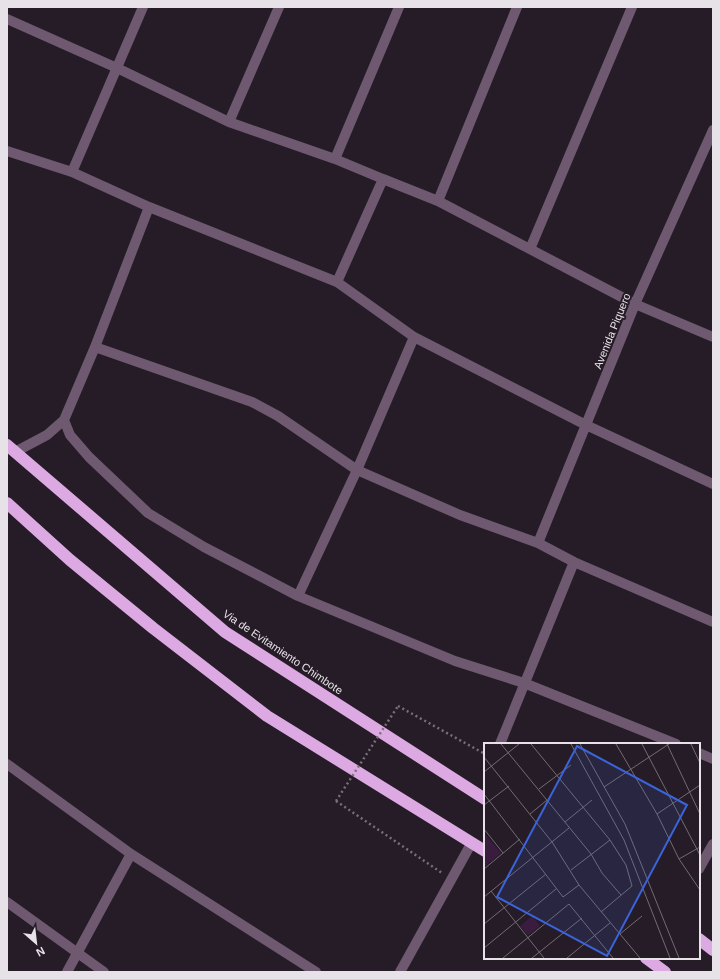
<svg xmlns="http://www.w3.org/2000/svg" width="720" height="979" font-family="Helvetica,sans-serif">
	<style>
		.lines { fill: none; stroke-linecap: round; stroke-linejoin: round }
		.path { stroke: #787079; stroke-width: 2.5; stroke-dasharray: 2 3; stroke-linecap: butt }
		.minor { stroke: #6e5970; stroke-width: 10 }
		.motorway { stroke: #dda9e3; stroke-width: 12 }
		.path-bridge { stroke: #787079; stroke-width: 2.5; stroke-dasharray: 2 3; stroke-linecap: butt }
		.labels { text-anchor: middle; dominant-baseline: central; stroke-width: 4; stroke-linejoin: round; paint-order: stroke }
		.street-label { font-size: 11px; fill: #e7e1e8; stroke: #261c27 }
		.inset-road { fill: none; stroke: #736b74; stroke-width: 1 }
		.view { fill: #3b64da; fill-opacity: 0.15; stroke: #3b64da; stroke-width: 2 }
		.inset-edge { fill: none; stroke: #e7e1e8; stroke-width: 2 }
	</style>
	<rect width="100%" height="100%" fill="#261c27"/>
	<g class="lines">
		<path class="path" d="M398 706 485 754
			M336 801 442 873"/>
		<path class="minor" d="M7 19 117 68 229 122 335 159 399 7
			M229 122 279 7
			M7 151 72 172 149 207 337 282 414 337 586 425 713 484
			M335 159 383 179
			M72 172 143 7
			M438 201 517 7
			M149 207 95 347 64 420 70 435 89 457 148 513 204 547 258 575 298 596 455 661 524 683 676 744
			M530 249 632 7
			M337 282 383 179 438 201 635 304 713 337
			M95 347 252 402 278 416 357 470 460 515 538 543 574 562 713 622
			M15 452 47 435 64 420
			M538 543 635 304 713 130
			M298 596 357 470 414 337
			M500 744 574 562
			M699 753 713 759
			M7 764 131 854 316 972
			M699 869 713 844
			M7 902 104 972
			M67 972 131 854
			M400 972 471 844"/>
		<path class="motorway" d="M7 445 225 632 485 799
			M7 503 70 560 153 628 267 716 485 851
			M699 939 713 950
			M646 958 665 972"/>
		<path class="path-bridge" d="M336 801 398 706"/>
	</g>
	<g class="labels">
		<g class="street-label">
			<text transform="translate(612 331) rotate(-68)">Avenida Piquero</text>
			<text transform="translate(283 652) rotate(34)">Via de Evitamiento Chimbote</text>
		</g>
	</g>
	<g transform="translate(484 743)">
		<rect width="216" height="216" fill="#261c27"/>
		<path d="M0 90 17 110 0 124Z" fill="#3a1d3e"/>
		<path d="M48 173 56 183 44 192 36 183Z" fill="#3a1d3e"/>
		<path class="inset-road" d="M17 1 107 111 118 130 137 152M47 1 126 97 142 122 148 143 117 169M87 1 140 97 186 215M96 1 141 81 195 215M132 1 173 71 195 116 216 147M158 1 216 112M183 1 216 71M207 1 216 20M0 14 68 99 95 142 156 215M0 29 35 1M120 44 185 1M55 46 87 22M0 51 79 154 95 142M0 62 25 43M46 71 63 57M173 71 216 42M81 79 108 57M0 86 19 110M195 116 216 104M0 126 36 96M87 127 126 97M7 148 60 215M0 154 85 85M0 181 62 131M136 191 158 173M0 205 72 146M19 215 85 161 129 215M48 215 98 175M83 215 126 180"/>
		<path class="view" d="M93 3 203 62 123 213 13 154Z"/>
		<rect width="216" height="216" class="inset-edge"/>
	</g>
	<rect width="720" height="979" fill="none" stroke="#e7e1e8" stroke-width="16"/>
	<g transform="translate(36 943) rotate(152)" stroke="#261c27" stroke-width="3" paint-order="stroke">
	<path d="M0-3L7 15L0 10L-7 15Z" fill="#e7e1e8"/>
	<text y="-6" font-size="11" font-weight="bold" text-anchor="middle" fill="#e7e1e8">N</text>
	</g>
</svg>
